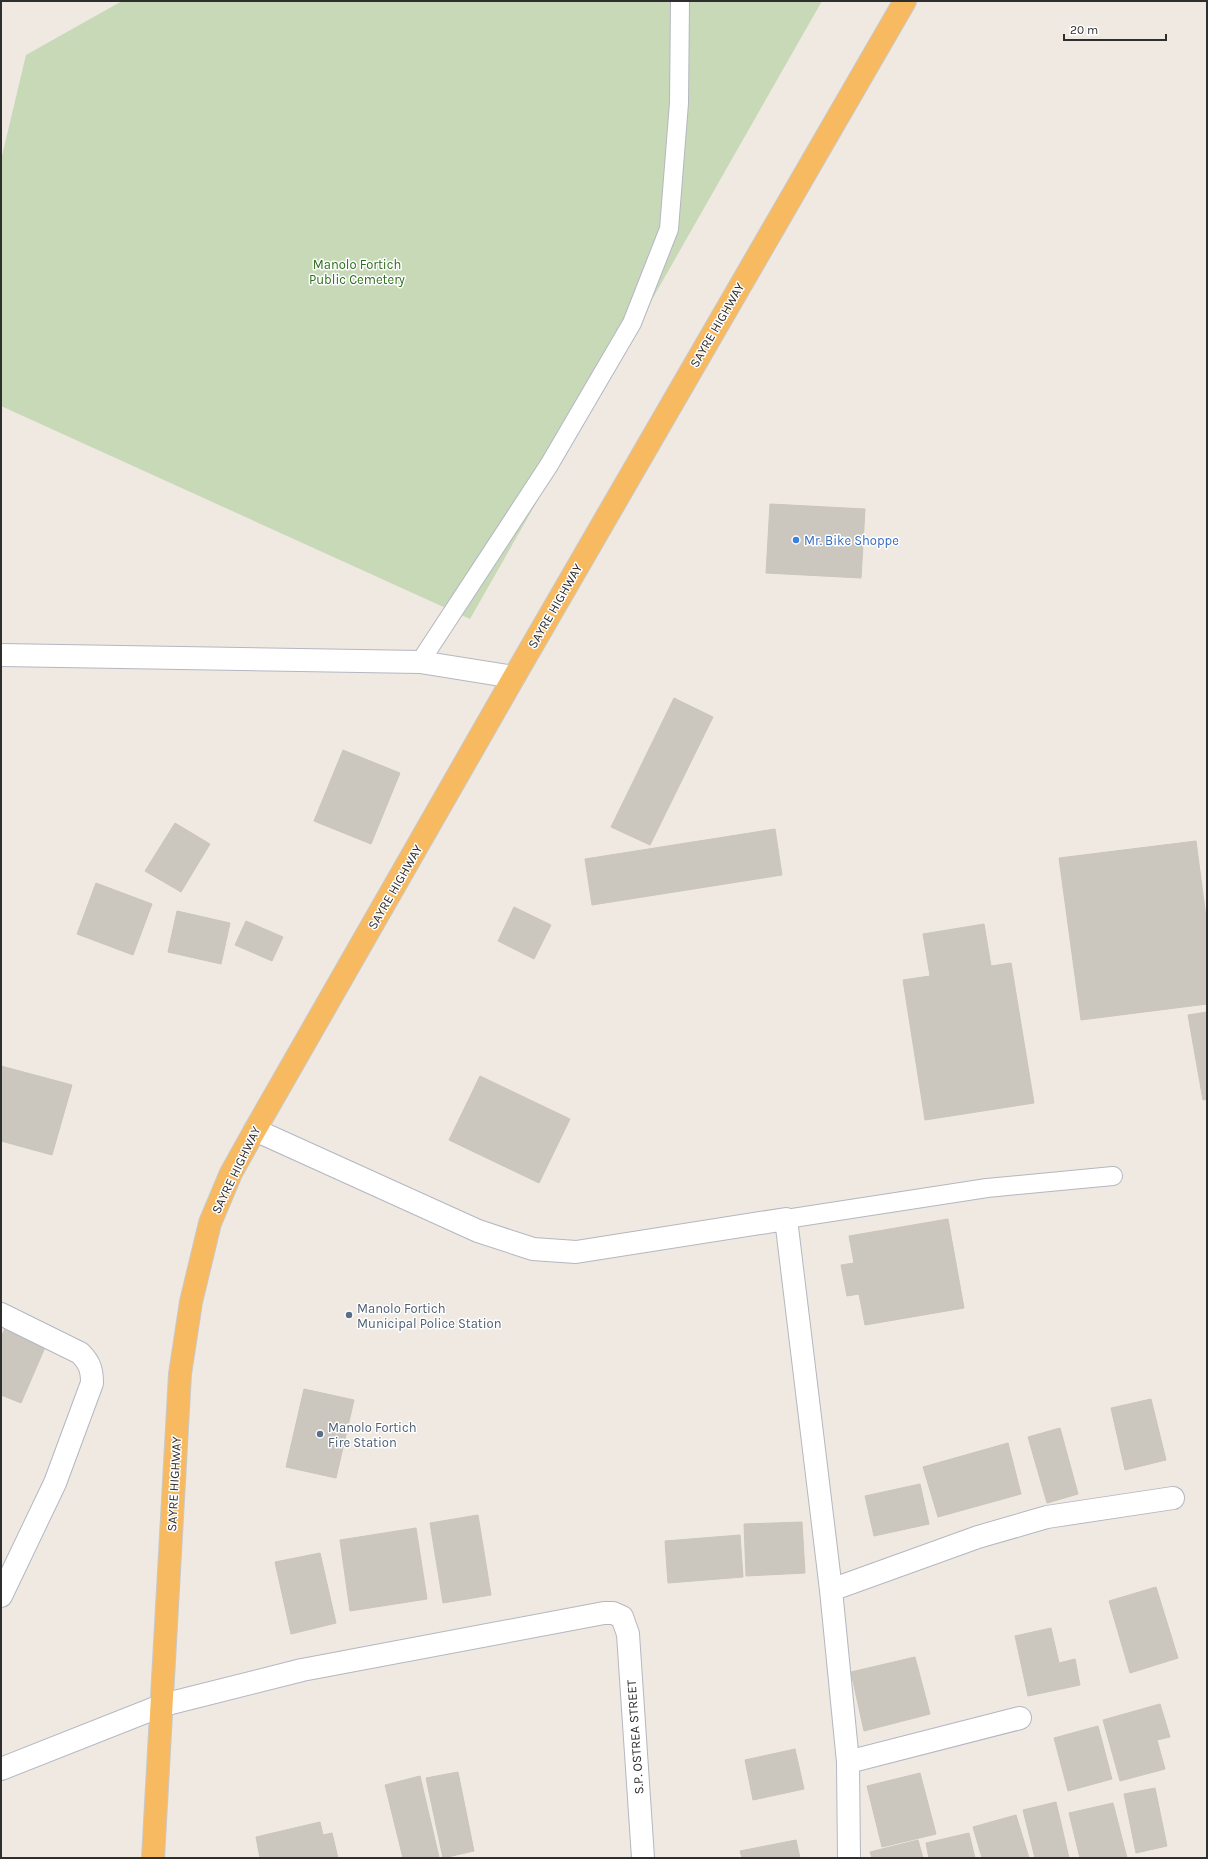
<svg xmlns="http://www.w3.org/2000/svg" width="1208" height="1859" font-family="Karla,sans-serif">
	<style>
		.cemetery { fill: #c8d9b8 }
		.building { fill: #cbc7bf; stroke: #cbc5ba }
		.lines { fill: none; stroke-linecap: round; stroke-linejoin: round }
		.service-casing { stroke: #b4b7c1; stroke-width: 20 }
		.minor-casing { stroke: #b4b7c1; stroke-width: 24 }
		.trunk-casing { stroke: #c9c9c9; stroke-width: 24 }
		.service { stroke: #fff; stroke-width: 18 }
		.minor { stroke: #fff; stroke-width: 22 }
		.trunk { stroke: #f8ba60; stroke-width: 22 }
		.shop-dot { fill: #3f7fe0; stroke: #fff; stroke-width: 1.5 }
		.service-dot { fill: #5c6f8a; stroke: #fff; stroke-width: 1.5 }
		.labels { text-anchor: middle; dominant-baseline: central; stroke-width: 3; stroke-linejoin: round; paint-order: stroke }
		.park-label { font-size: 13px; fill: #2c6e1b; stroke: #fff }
		.street-label { font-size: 13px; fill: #2e2e2e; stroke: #fff }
		.shop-label { font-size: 13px; fill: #366cbe; stroke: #fff; text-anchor: start }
		.service-label { font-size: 13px; fill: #4e5e75; stroke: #fff; text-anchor: start }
	</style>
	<rect width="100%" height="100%" fill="#efe9e1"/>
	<path class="cemetery" d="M122 1H822L470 619 1 406V160L26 55Z"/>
	<path class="building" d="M770 504 865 509 861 578 766 573Z
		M674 698 713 717 650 845 611 827Z
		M343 750 400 773 371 844 314 821Z
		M175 823 210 844 181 892 145 871Z
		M775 829 782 875 592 905 585 859Z
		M1196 841 1207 925V1004L1081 1020 1059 858Z
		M96 883 152 904 133 955 77 934Z
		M514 907 551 925 534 959 498 941Z
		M177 911 230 923 221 964 168 952Z
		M246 921 283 937 272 961 235 945Z
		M984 924 991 966 1011 963 1034 1103 925 1120 903 980 930 976 923 934Z
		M1207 1012V1099L1203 1100 1188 1015Z
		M1 1066 72 1085 52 1155 1 1141Z
		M480 1076 570 1119 539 1183 449 1140Z
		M948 1219 964 1308 865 1325 859 1294 847 1296 841 1265 854 1263 849 1236Z
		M5 1328 46 1345 21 1403 1 1395V1338Z
		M304 1389 354 1400 336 1478 286 1467Z
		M1151 1399 1166 1460 1125 1470 1111 1408Z
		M1060 1428 1078 1494 1047 1503 1028 1437Z
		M1008 1443 1021 1494 938 1517 923 1467Z
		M920 1484 929 1524 874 1536 865 1496Z
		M478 1515 491 1595 443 1603 430 1523Z
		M802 1522 805 1573 746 1576 744 1524Z
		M416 1528 427 1599 350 1611 340 1540Z
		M740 1535 743 1577 668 1583 665 1541Z
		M320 1553 336 1623 291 1634 275 1562Z
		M1156 1587 1178 1658 1130 1673 1109 1601Z
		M1051 1628 1059 1663 1075 1659 1080 1685 1028 1696 1015 1636Z
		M915 1657 930 1714 864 1731 851 1672Z
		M1160 1704 1170 1737 1157 1740 1165 1769 1120 1781 1103 1720Z
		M1098 1726 1112 1779 1068 1791 1054 1738Z
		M795 1749 804 1789 753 1800 745 1760Z
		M458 1772 474 1851 443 1858 426 1778Z
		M920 1773 936 1834 882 1847 867 1786Z
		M420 1776 439 1857 403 1858 385 1785Z
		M1155 1788 1167 1846 1136 1853 1124 1794Z
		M1056 1802 1069 1858H1035L1023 1810Z
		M1113 1803 1127 1858H1080L1069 1813Z
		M1016 1815 1029 1858H982L973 1827Z
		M320 1822 323 1835 332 1833 338 1858H260L256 1837Z
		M969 1833 975 1858H929L926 1843Z
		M796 1840 800 1858H742L740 1851Z
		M918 1840 923 1858H872L870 1852Z"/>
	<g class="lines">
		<defs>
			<path id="service" d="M420 662 549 465 632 323 669 229 679 103 680 1
				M786 1219 987 1188 1113 1176"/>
			<path id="minor" d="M1 655 420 662 514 677
				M255 1130 478 1231 533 1249 576 1252 786 1219 831 1590 978 1537 1047 1517 1173 1498
				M1 1314 80 1353C90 1363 92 1370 92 1383L55 1483 1 1596
				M831 1590 848 1762 849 1858
				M848 1762 1020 1718
				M1 1769 163 1705 302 1670 604 1613H613L622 1617 628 1634 643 1858"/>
			<path id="trunk" d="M153 1858 180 1374 191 1302 210 1223 231 1173 255 1130 514 677 905 1"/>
		</defs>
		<use href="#service" class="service-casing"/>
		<use href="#minor" class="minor-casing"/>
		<use href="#trunk" class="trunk-casing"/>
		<use href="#service" class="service"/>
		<use href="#minor" class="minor"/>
		<use href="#trunk" class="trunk"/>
	</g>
	<circle class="shop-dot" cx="796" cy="540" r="4"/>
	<g class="service-dot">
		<circle cx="349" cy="1315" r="4"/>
		<circle cx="320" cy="1434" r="4"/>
	</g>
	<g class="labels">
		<g class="park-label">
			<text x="357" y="264">Manolo Fortich<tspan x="357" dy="15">Public Cemetery</tspan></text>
		</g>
		<g class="street-label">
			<text transform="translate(717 325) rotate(-60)">SAYRE HIGHWAY</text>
			<text transform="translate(555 606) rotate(-60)">SAYRE HIGHWAY</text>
			<text transform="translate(395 887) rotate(-60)">SAYRE HIGHWAY</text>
			<text transform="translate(236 1170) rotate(-64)">SAYRE HIGHWAY</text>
			<text transform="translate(174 1484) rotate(-87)">SAYRE HIGHWAY</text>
			<text transform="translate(635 1737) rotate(-94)">S.P. OSTREA STREET</text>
		</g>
		<g class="shop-label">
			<text x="804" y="540">Mr. Bike Shoppe</text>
		</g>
		<g class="service-label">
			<text x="357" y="1308">Manolo Fortich<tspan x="357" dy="15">Municipal Police Station</tspan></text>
			<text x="328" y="1427">Manolo Fortich<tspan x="328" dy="15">Fire Station</tspan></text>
		</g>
	</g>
	<rect width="1208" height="1859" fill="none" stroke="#2e2e2e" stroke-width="4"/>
	<path d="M1064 34v6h102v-6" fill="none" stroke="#2e2e2e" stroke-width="2"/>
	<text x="1070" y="34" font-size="12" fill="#2e2e2e" stroke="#ffffff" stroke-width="3" paint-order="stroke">20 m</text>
</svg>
